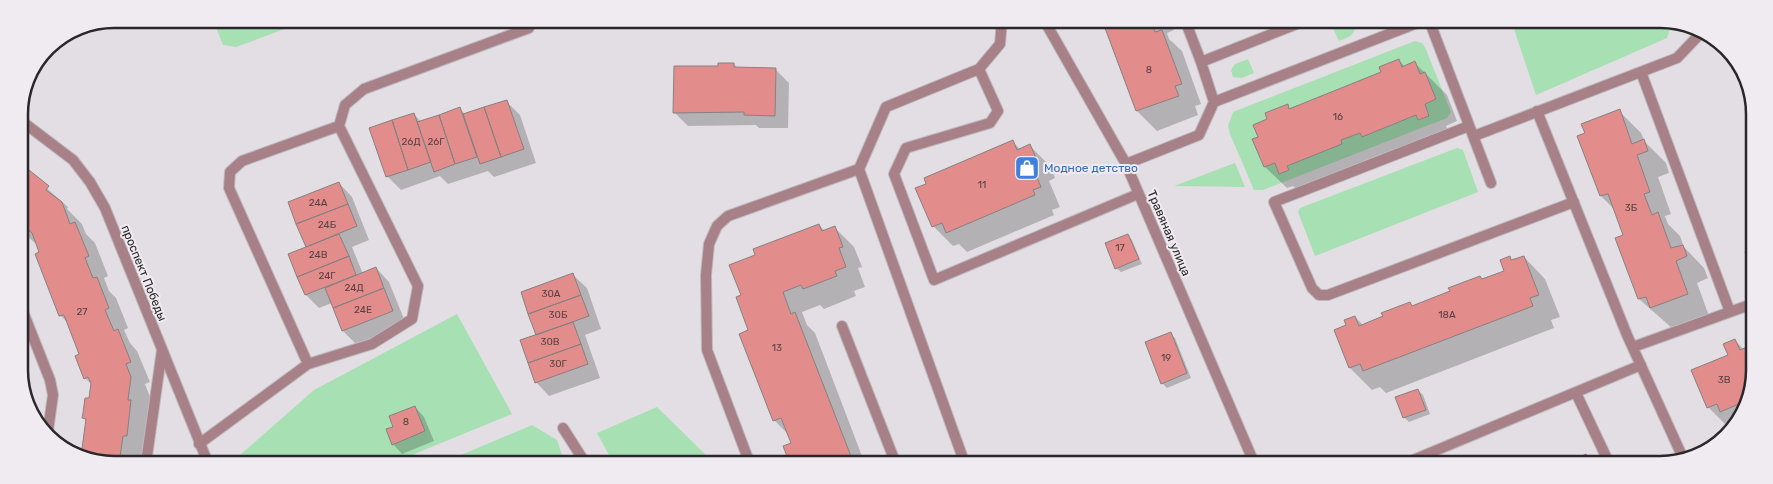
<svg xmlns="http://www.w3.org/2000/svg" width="1773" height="484" font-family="Rubik,sans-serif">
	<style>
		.green { fill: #a7e0b3; fill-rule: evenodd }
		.shadow { fill: #0003 }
		.building { fill: #e38c8c; stroke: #878080 }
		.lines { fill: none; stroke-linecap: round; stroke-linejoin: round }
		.lane-casing { stroke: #bdb9be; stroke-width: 12 }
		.street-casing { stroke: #bdb9be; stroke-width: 12 }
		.lane { stroke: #a78187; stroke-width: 10 }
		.street { stroke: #a78187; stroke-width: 10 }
		.labels { text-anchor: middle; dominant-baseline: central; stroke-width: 4; stroke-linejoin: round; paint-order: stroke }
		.number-label { font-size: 10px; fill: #584042 }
		.shop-label { font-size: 12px; fill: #366cbe; stroke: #efebf0; text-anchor: start }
		.street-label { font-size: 12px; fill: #292729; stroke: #efebf0 }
		.rim { fill: none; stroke: #292729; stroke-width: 2.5 }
	</style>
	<rect width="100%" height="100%" fill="#e2dee3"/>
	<path class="green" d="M213 19H312L236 47 223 45Z
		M1347 20H1354C1358 34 1350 37 1339 41L1332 26Z
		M1511 20 1673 21 1667 38 1536 95Z
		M1415 41 1422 43 1425 47 1451 112 1447 118 1263 190H1254L1230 134 1228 126 1233 112ZM1399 59 1402 67 1415 61 1420 74 1425 72 1436 99 1425 104 1429 116 1418 120 1416 115 1362 136 1360 133 1341 140 1342 144 1287 166 1288 170 1279 173 1275 163 1264 167 1252 139 1258 137 1267 119 1288 105 1289 109 1381 72 1379 67Z
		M1248 59 1254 73 1242 78 1233 77 1231 70 1235 64Z
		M1457 148 1463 150 1478 192 1315 256 1298 212 1300 208Z
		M1235 163 1245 187 1174 186Z
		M457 314 512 414 390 464H241L239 456 314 390Z
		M657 407 715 464H614L597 433Z
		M532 425 557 440 565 464H440Z"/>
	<path class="shadow" d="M257 19H285L265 26Z
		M1103 20H1170L1174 30 1167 33 1169 39 1182 51 1201 104 1195 106 1198 115 1157 131 1137 111Z
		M1399 60 1405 67 1415 63 1447 95 1457 121 1446 126 1450 138 1385 158 1381 154 1362 162 1363 166 1302 195 1293 186 1287 188 1265 167 1260 137 1269 120 1287 106 1291 110 1383 73Z
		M734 64 737 68 775 69 789 83 788 128H759L756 125 688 126 674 112 719 68Z
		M506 101 520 115 536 163 494 177 488 171 448 184 440 176 401 190 387 176 414 114 421 122 460 109 466 115Z
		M1619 111 1641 133 1645 142 1666 163 1669 173 1658 177 1671 214 1665 216 1668 224 1680 236 1684 247 1704 268 1708 278 1697 283 1709 316 1673 329 1639 299 1624 236 1615 210 1601 196 1587 134Z
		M1013 142 1021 150 1030 146 1050 166 1055 178 1049 181 1060 207 1052 210 1054 215 967 252 959 244 953 246 933 226Z
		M19 164 68 207 67 209 82 224 86 234 95 243 108 276 104 278 109 291 116 298 128 328 124 330 130 343 137 351 150 382 145 384 150 397 141 463H95L82 457 87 421 84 418 90 400 92 385 85 378 81 354 69 324 61 316 36 241 35 243 20 230Z
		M339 183 352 197 369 240 352 247 363 274 376 268 389 282 406 324 356 344 343 331 332 303 319 308 306 295 307 248Z
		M819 225 825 231 834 227 854 247 862 267 858 268 865 287 854 291 856 296 824 309 820 305 802 312 807 325 815 333 865 464H792L785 446 792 444 790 436 774 420 743 296 757 256Z
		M1128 235 1132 240 1142 264 1121 272 1116 268Z
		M1524 257 1545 279 1560 317 1551 320 1554 328 1386 393 1380 387 1372 390 1350 368 1348 326 1355 317 1363 325 1410 304 1413 307 1506 271 1509 258 1513 261Z
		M573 275 587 288 601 329 585 335 600 378 549 396 536 382 537 336Z
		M1170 334 1175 338 1191 378 1167 388 1162 383Z
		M1735 340 1744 350 1752 346V389L1730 429 1708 407Z
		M1418 390 1423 395 1430 414 1409 422 1404 417Z
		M415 407 424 417 434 441 402 454 393 444 394 427Z
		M1586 455 1595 465H1566Z"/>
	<path class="building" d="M1102 20H1150L1155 32 1162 30 1182 84 1175 86 1179 96 1136 111Z
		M1399 59 1402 67 1415 61 1420 74 1425 72 1436 99 1425 104 1429 116 1418 120 1416 115 1362 137 1360 133 1341 140 1342 144 1287 166 1289 170 1279 174 1275 163 1264 167 1252 139 1258 137 1253 125 1267 119 1265 113 1288 104 1289 109 1381 72 1379 67Z
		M718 63H734V67L776 68 775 116 744 115V112L673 113 674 66H718Z
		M507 100 524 149 501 157 484 107Z
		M460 107 477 157 455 164 439 115Z
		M484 107 501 157 480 164 463 114Z
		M1620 109 1632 144 1644 139 1648 151 1637 155 1650 192 1644 194 1652 215 1658 212 1671 248 1683 245 1687 256 1676 261 1688 294 1650 308 1646 297 1638 299 1615 238 1623 235 1608 194 1600 196 1577 136 1585 133 1581 124Z
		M414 113 431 162 408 170 392 120Z
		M439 115 455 164 434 172 417 122Z
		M392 120 408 170 386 177 369 128Z
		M1013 140 1017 150 1030 144 1036 158 1030 161 1041 187 1033 190 1035 195 946 233 942 223 932 227 915 188 926 184 924 178Z
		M19 162 49 186 46 190 62 202 70 224 75 222 89 256 85 258 93 278 97 277 109 308 105 310 114 331 118 329 131 362 126 364 131 377 128 400H131L127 436H123L120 457H124L123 463H95L81 456 86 419 82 418 83 413 85 398H89L91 383 88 377 84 379 75 356 79 354 64 315 59 316 35 254 39 252 32 233 20 223Z
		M339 182 348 204 296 224 288 202Z
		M348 204 357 226 306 247 296 224Z
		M819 224 822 231 835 226 843 247 839 248 846 267 835 271 837 276 803 289 801 285 783 292 791 314 795 312 854 464H790L783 446 791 443 781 418 773 421 739 334 748 330 736 297 741 295 729 265 755 255 753 249Z
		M339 234 349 256 297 277 288 254Z
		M1128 234 1139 259 1115 269 1105 243Z
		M1752 250V269L1745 252Z
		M349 256 356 275 305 295 297 277Z
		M1510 256 1511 260 1524 256 1539 295 1530 298 1533 306 1363 371 1360 364 1349 368 1334 330 1346 325 1344 320 1355 316 1359 326 1383 316 1381 313 1410 302 1412 306 1450 291 1448 288 1480 276 1482 279 1504 271 1500 260Z
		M376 267 384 288 333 308 325 288Z
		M573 273 581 295 528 314 521 292Z
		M384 288 393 311 342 331 333 308Z
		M581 295 589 316 536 335 528 314Z
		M573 322 581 344 528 363 520 340Z
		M1171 332 1187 373 1161 384 1145 342Z
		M1735 339 1740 350 1752 345V389L1746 401 1720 412 1717 404 1707 408 1691 370 1728 355 1723 344Z
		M581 344 588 364 535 383 528 363Z
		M1418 389 1426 410 1403 418 1395 397Z
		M415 406 425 431 392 445 386 429 393 427 389 416Z
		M1586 454 1591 465H1563Z"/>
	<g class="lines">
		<defs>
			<path id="lane" d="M1185 20 1201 62
				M1429 20 1491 183
				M979 69 998 111 990 123 906 148 894 174 934 280 1138 194
				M1641 72 1730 312
				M1214 102 1425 20
				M1537 111 1627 335 1683 458
				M1469 126 1274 202 1312 288 1319 295H1328L1574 202
				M1474 136 1677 58 1698 36 1699 32
				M1126 164 1199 135 1214 102 1201 62 1307 20
				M20 304 50 380 53 395 47 438
				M842 326 896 464
				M1633 347 1752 304
				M308 364 229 188 230 172 242 161 339 126
				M1576 393 1610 465
				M563 428 586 464
				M199 444 308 364 372 344 412 319 418 286 339 126 345 105 364 89 529 28 531 19
				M146 463 162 350
				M750 464 707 350 706 275 709 244 717 226 728 216 859 169
				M965 464 859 169 886 107 979 69 1000 44 1002 20
				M1401 465 1641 365"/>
			<path id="street" d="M1044 20 1126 164 1255 465
				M19 119 73 160 90 182 105 208 208 463"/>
		</defs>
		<use href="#lane" class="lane-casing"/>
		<use href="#street" class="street-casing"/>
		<use href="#lane" class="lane"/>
		<use href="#street" class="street"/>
	</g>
	<defs>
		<symbol id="shop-square" viewBox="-11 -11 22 22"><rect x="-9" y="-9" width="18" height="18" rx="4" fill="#3f7fe0" stroke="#efebf0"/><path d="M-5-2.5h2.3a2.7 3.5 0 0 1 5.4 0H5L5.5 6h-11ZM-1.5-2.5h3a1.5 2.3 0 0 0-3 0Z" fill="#fff"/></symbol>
	</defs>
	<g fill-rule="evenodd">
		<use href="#shop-square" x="1013" y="154" width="28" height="28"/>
	</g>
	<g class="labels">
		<g class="number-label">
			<text x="1149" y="70">8</text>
			<text x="1338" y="117">16</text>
			<text x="411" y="142">26Д</text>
			<text x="436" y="142">26Г</text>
			<text x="982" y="185">11</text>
			<text x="318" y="203">24А</text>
			<text x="1631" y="208">3Б</text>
			<text x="327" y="225">24Б</text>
			<text x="1120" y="248">17</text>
			<text x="318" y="255">24В</text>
			<text x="327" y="276">24Г</text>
			<text x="354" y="288">24Д</text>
			<text x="551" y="294">30А</text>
			<text x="363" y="310">24Е</text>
			<text x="82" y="312">27</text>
			<text x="558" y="315">30Б</text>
			<text x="1447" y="315">18А</text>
			<text x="550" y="342">30В</text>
			<text x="777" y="348">13</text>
			<text x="1166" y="358">19</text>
			<text x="558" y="364">30Г</text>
			<text x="1724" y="380">3В</text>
			<text x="406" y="422">8</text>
		</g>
		<g class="shop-label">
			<text x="1044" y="168">Модное детство</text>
		</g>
		<g class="street-label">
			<text transform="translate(1169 233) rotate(67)">Травяная улица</text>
			<text transform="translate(144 273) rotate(68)">проспект Победы</text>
		</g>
	</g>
	<path d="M0 0H1773V484H0ZM114 28H1660A86 86 0 0 1 1746 114V370A86 86 0 0 1 1660 456H114A86 86 0 0 1 28 370V114A86 86 0 0 1 114 28Z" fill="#efebf0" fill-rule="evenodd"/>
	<path class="rim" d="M114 28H1660A86 86 0 0 1 1746 114V370A86 86 0 0 1 1660 456H114A86 86 0 0 1 28 370V114A86 86 0 0 1 114 28Z"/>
</svg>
